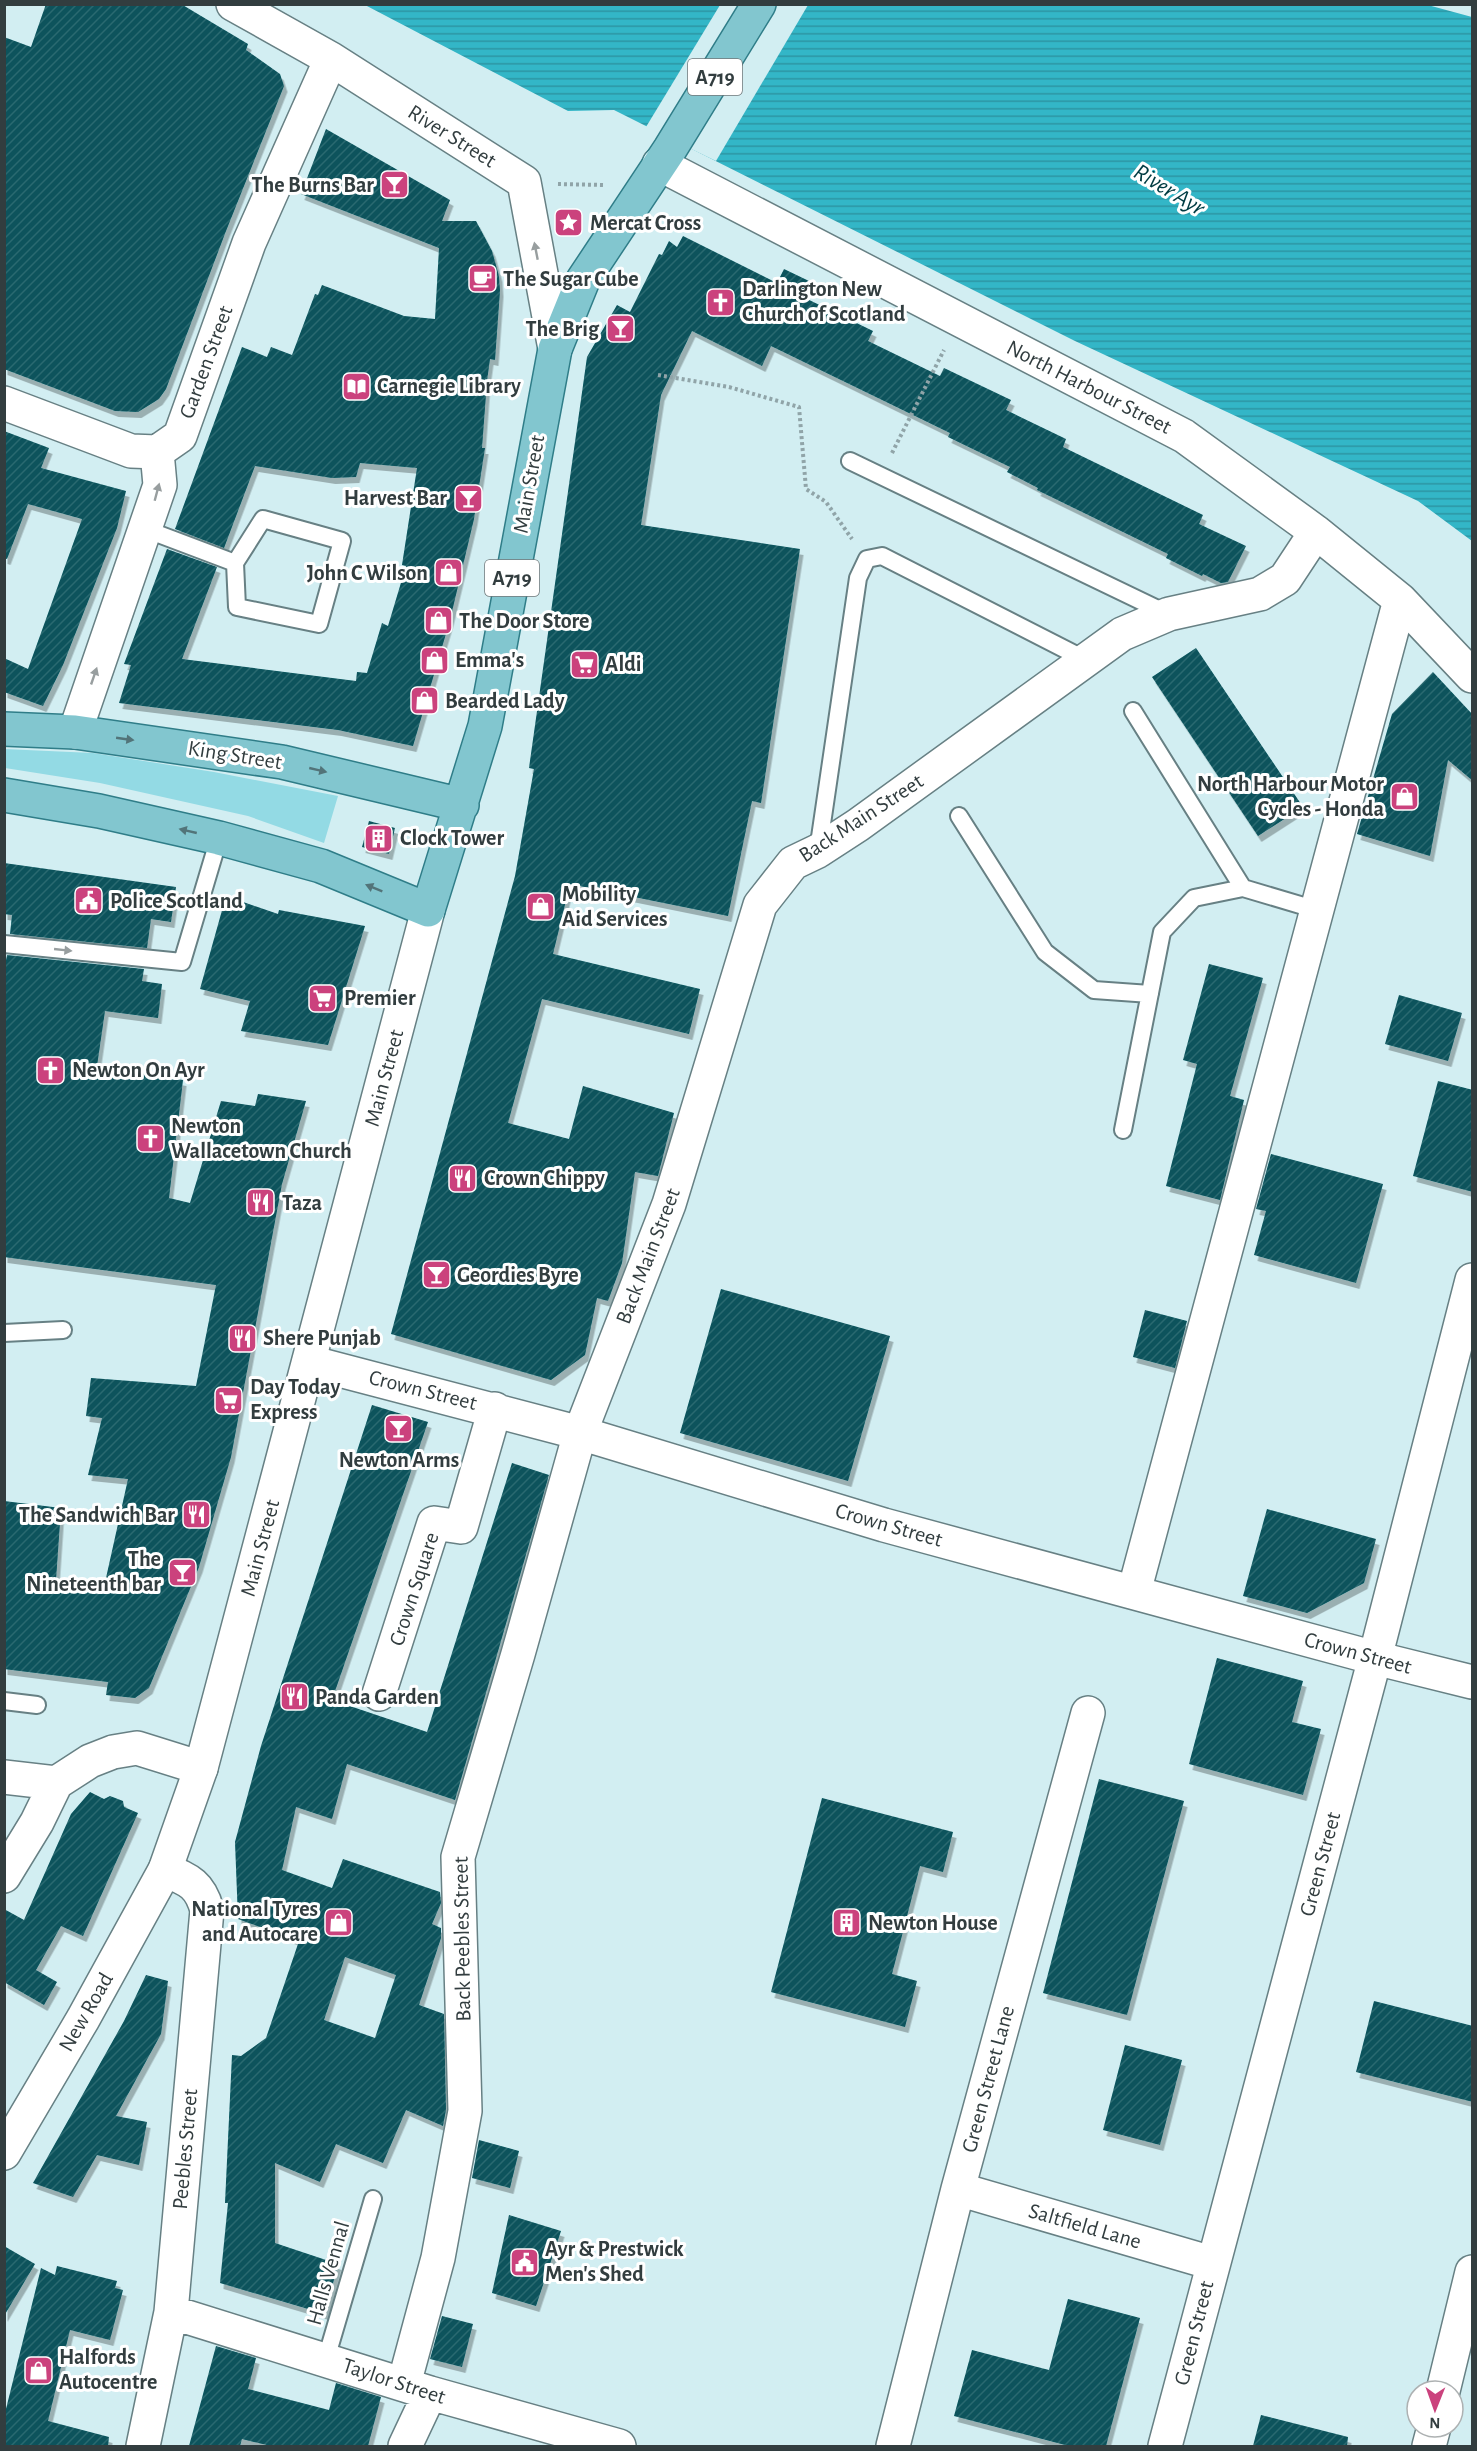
<svg xmlns="http://www.w3.org/2000/svg" width="1477" height="2451" font-family="'Alegreya Sans',sans-serif">
	<style>
		.grass { fill: #93dae4 }
		.water { fill: url(#water-rules) }
		.pier { fill: #d2eef2 }
		.building { fill: url(#building-hatch); fill-rule: evenodd; filter: url(#shadow) }
		.lines { fill: none; stroke-linecap: round; stroke-linejoin: round }
		.service-casing { stroke: #678084; stroke-width: 20 }
		.minor-casing { stroke: #678084; stroke-width: 36 }
		.tertiary-casing { stroke: #678084; stroke-width: 36 }
		.primary-casing { stroke: #2f7d88; stroke-width: 36 }
		.path { stroke: #90a4a8; stroke-width: 4; stroke-dasharray: 3 3; stroke-linecap: butt }
		.service { stroke: #fff; stroke-width: 16 }
		.minor { stroke: #fff; stroke-width: 33 }
		.tertiary { stroke: #fff; stroke-width: 33 }
		.primary { stroke: #82c6cf; stroke-width: 33 }
		.oneway { fill: #989e9f }
		.oneway2 { fill: #527479 }
		.labels { text-anchor: middle; dominant-baseline: central; stroke-width: 6; stroke-linejoin: round; paint-order: stroke }
		.shield { fill: #fff; stroke: #707779; stroke-width: 1.5 }
		.shield-label { font-size: 21px; font-weight: bold; fill: #323d3f }
		.street-label { font-size: 22px; fill: #323d3f; stroke: #fff }
		.poi-label { font-size: 22px; font-weight: bold; fill: #323d3f; stroke: #fff; text-anchor: start }
		.water-label { font-size: 24px; font-style: italic; fill: #003b42; stroke: #fff }
	</style>
	<defs>
		<pattern id="water-rules" width="6" height="5" patternUnits="userSpaceOnUse" patternTransform="scale(1.5)"><rect width="6" height="5" fill="#33b6c7"/><path d="M0 2.5h6" fill="none" stroke="#2c95a3"/></pattern>
		<pattern id="building-hatch" width="6" height="6" patternUnits="userSpaceOnUse" patternTransform="scale(1.5)"><rect width="6" height="6" fill="#07525b"/><path d="M-1 1l2-2M0 6l6-6M5 7l2-2" fill="none" stroke="#2c6970"/></pattern>
		<filter id="shadow"><feDropShadow dx="3.5" dy="6" stdDeviation="0" flood-color="#0004"/></filter>
	</defs>
	<rect width="100%" height="100%" fill="#d2eef2"/>
	<path class="grass" d="M4 749 93 753 214 772 338 796 324 843 248 816 100 783 5 768Z"/>
	<path class="water" d="M1424 4 1472 17V541L1418 501 1075 341 614 110 568 111 365 5Z"/>
	<path class="pier" d="M720 5H808L716 161 646 127Z"/>
	<path class="building" d="M46 4H181L248 44 246 50 280 74 284 86 226 231 166 389 159 399 138 412 115 411 4 369V37L31 47Z
		M326 129 450 200 442 221H476L492 251 499 276 500 291 495 360 490 359 487 381 482 448H485L474 519 450 620 413 746 338 730 119 703 131 665 124 664 167 549 217 567 182 659 356 681 357 672 367 673 382 623 388 626 406 566 402 565 417 468 360 463 356 477 332 478 255 466 224 548 175 529 242 347 267 357 271 347 292 355 315 294 318 295 322 285 404 316 435 319 439 248 301 194Z
		M683 236 777 283 784 269 809 281 801 296 873 331 868 341 940 376 944 368 1011 400 1006 410 1066 439 1063 447 1203 515 1199 524 1246 546 1228 582 1221 583 1203 574 1202 576 1166 558 1168 554 1037 490 1038 488 1007 472 1010 467 948 437 950 433 771 346 762 366 692 331 661 395 641 525 800 549 761 803 752 801 728 916 570 884 553 954 700 989 689 1034 542 999 508 1123 569 1139 583 1086 674 1113 658 1176 635 1172 622 1263 608 1301 597 1298 585 1355 551 1380 391 1334 515 876 534 769 529 768 587 357 617 305 630 312 659 254 662 255 669 241 677 247Z
		M4 431 49 448 41 468 126 491 117 528 63 665 43 706 4 692V658L28 669 82 519 28 504 7 559 4 558Z
		M1196 648 1303 807 1258 836 1152 677Z
		M1433 672 1473 715V781L1448 760 1430 856 1357 834 1392 714Z
		M369 821 395 828 389 854 362 847Z
		M4 863 176 887 171 922 151 919 147 948 10 934 12 915 4 914Z
		M226 896 278 914 279 910 365 926 328 1045 241 1031 250 1001 200 989Z
		M7 955 144 969 142 981 162 984 158 1018 105 1011 97 1066 183 1080 169 1198 190 1203 221 1101 255 1106 258 1094 306 1101 282 1184 231 1457 199 1567 149 1688 135 1698 106 1695 108 1682 4 1669V1501L61 1508 56 1580 104 1587 128 1479 88 1475 102 1418 86 1416 91 1378 196 1386 216 1285 4 1257V971Z
		M1209 964 1263 978 1230 1096 1244 1100 1220 1200 1166 1186 1197 1064 1183 1060Z
		M1399 995 1462 1013 1448 1061 1385 1044Z
		M1438 1081 1473 1090V1192L1413 1176Z
		M1271 1154 1383 1184 1356 1283 1254 1255 1266 1211 1256 1209Z
		M721 1289 890 1336 848 1481 680 1433Z
		M1145 1310 1187 1321 1175 1368 1133 1357Z
		M372 1405 428 1422 332 1700 427 1732 512 1463 549 1475 455 1800 347 1764 332 1819 296 1807 282 1870 332 1888 343 1859 440 1892 441 1903 432 1924 441 1928V1938L419 2005 444 2014 446 2110 443 2126 406 2110 383 2163 336 2144 320 2182 275 2163V2243L338 2264 325 2314 220 2283 228 2203H225L232 2055 241 2056 266 2038 299 1941 238 1919 235 1842 261 1746ZM345 1957 396 1975 375 2038 324 2020Z
		M1267 1509 1376 1539 1364 1583 1307 1613 1243 1596Z
		M1217 1658 1303 1681 1292 1722 1321 1729 1303 1795 1189 1764Z
		M1099 1779 1184 1801 1127 2015 1043 1993Z
		M90 1792 104 1799 110 1796 123 1801 124 1807 138 1813 83 1936 61 1926 36 1970 57 1982 44 2005 4 1982V1909L24 1920 71 1814Z
		M822 1798 953 1832 943 1872 920 1866 892 1974 917 1981 905 2027 771 1992Z
		M146 1975 168 1981 161 2034 116 2116 147 2122 139 2165 97 2155 73 2197 33 2183 124 2021Z
		M1374 2001 1473 2026V2102L1356 2072Z
		M1125 2045 1182 2060 1160 2145 1103 2130Z
		M479 2140 519 2151 510 2188 472 2178Z
		M509 2215 561 2231 536 2306 492 2293Z
		M4 2246 35 2264 4 2316Z
		M57 2266 117 2281 115 2288 123 2290 110 2340 70 2330 48 2421 109 2437 108 2446H4V2417L41 2268 55 2275Z
		M1068 2299 1140 2318 1106 2446H1069L954 2416 972 2350 1049 2370Z
		M442 2316 473 2324 462 2367 430 2359Z
		M216 2346 256 2358 248 2389 329 2410 336 2383 381 2397 368 2446H271L242 2439 240 2446H189Z
		M1261 2415 1348 2437 1347 2446H1253Z"/>
	<g class="lines">
		<defs>
			<path id="service" d="M850 461 1168 614
				M145 529 235 563 237 607 319 624 342 541 263 519 235 563
				M1133 711 1243 888
				M959 816 1045 952 1094 990 1150 994
				M818 851 858 578 867 559 882 556 1086 660
				M4 944 182 962 219 838
				M1123 1130 1162 932 1194 898 1243 888 1317 910
				M4 1333 63 1330
				M4 1701 37 1705
				M326 2359 373 2199"/>
			<path id="minor" d="M233 4 331 59 524 182 555 349
				M659 164 1184 436 1316 532 1400 600 1472 676
				M4 403 131 451 157 452
				M157 452 180 436 249 243 331 59
				M75 732 160 485 157 452
				M309 1362 580 1433 884 1525 1375 1658 1472 1682
				M1134 1592 1400 600
				M379 1694 434 1523 461 1527 495 1409
				M4 1777 56 1783 90 1761 113 1752 137 1748 201 1768
				M4 1876 37 1822 56 1783
				M958 2189 1212 2263
				M171 2312 430 2393 619 2446
				M404 2384 438 2258 465 2111 458 1857 518 1654 580 1433 669 1204 760 905 793 863 818 851 858 825 1122 634 1169 614 1260 594 1285 579 1316 532
				M1443 2391 1472 2272
				M143 2446 171 2312 207 1910C200 1884 189 1880 165 1870
				M405 2446 430 2393
				M893 2446 958 2189 1088 1713
				M1165 2446 1375 1658 1472 1280
				M1429 2446 1434 2427"/>
			<path id="tertiary" d="M4 2153 83 2019 165 1870 201 1768 428 910"/>
			<path id="primary" d="M4 729 75 732 282 762 462 805
				M4 795 99 811 219 838 321 866 428 910 485 726 555 349 583 280 670 149 759 4"/>
		</defs>
		<use href="#service" class="service-casing"/>
		<use href="#minor" class="minor-casing"/>
		<use href="#tertiary" class="tertiary-casing"/>
		<use href="#primary" class="primary-casing"/>
		<path class="path" d="M558 184 604 185
			M658 375 729 387 799 407 806 489 826 502 852 539
			M892 453 944 350"/>
		<use href="#service" class="service"/>
		<use href="#minor" class="minor"/>
		<use href="#tertiary" class="tertiary"/>
		<use href="#primary" class="primary"/>
	</g>
	<defs><path id="oneway-solid" d="M-6-.8H1V-3.2L6.5 0L1 3.2V.8H-6Z" transform="scale(1.5)"/></defs>
	<g class="oneway">
		<use href="#oneway-solid" transform="translate(536 251) rotate(-101)"/>
		<use href="#oneway-solid" transform="translate(157 492) rotate(-75)"/>
		<use href="#oneway-solid" transform="translate(94 676) rotate(-71)"/>
		<use href="#oneway-solid" transform="translate(63 950) rotate(6)"/>
	</g>
	<g class="oneway2">
		<use href="#oneway-solid" transform="translate(125 739) rotate(8)"/>
		<use href="#oneway-solid" transform="translate(318 770) rotate(13)"/>
		<use href="#oneway-solid" transform="translate(188 831) rotate(-167)"/>
		<use href="#oneway-solid" transform="translate(374 888) rotate(-158)"/>
	</g>
	<defs>
		<symbol id="bar-square" viewBox="-11 -11 22 22"><rect x="-9" y="-9" width="18" height="18" rx="4" fill="#cb427d" stroke="#fff"/><path d="M-6-5H6L.8 .8V4.5H3.5V6h-7V4.5H-.8V.8Z" fill="#fff"/></symbol>
		<symbol id="sight-square" viewBox="-11 -11 22 22"><rect x="-9" y="-9" width="18" height="18" rx="4" fill="#cb427d" stroke="#fff"/><path d="M0-6L1.8-2.2L6-1.7L2.9 1.2L3.7 5.4L0 3.3L-3.7 5.4L-2.9 1.2L-6-1.7L-1.8-2.2Z" fill="#fff"/></symbol>
		<symbol id="cafe-square" viewBox="-11 -11 22 22"><rect x="-9" y="-9" width="18" height="18" rx="4" fill="#cb427d" stroke="#fff"/><path d="M-5.5-4.5H6V0H3Q3 3.5 0 3.5H-2.5Q-5.5 3.5-5.5 0ZM3-3.2v2h1.7v-2ZM-6 4.5H4V6H-6Z" fill="#fff"/></symbol>
		<symbol id="church-square" viewBox="-11 -11 22 22"><rect x="-9" y="-9" width="18" height="18" rx="4" fill="#cb427d" stroke="#fff"/><path d="M-1.2-6h2.4v3.5h3.3v2.4h-3.3V6h-2.4V-.1h-3.3v-2.4h3.3Z" fill="#fff"/></symbol>
		<symbol id="library-square" viewBox="-11 -11 22 22"><rect x="-9" y="-9" width="18" height="18" rx="4" fill="#cb427d" stroke="#fff"/><path d="M-6-4Q-3-5.5-.7-3.5V5Q-3 3-6 4ZM6-4Q3-5.5 .7-3.5V5Q3 3 6 4Z" fill="#fff"/></symbol>
		<symbol id="shop-square" viewBox="-11 -11 22 22"><rect x="-9" y="-9" width="18" height="18" rx="4" fill="#cb427d" stroke="#fff"/><path d="M-5-2.5h2.3a2.7 3.5 0 0 1 5.4 0H5L5.5 6h-11ZM-1.5-2.5h3a1.5 2.3 0 0 0-3 0Z" fill="#fff"/></symbol>
		<symbol id="supermarket-square" viewBox="-11 -11 22 22"><rect x="-9" y="-9" width="18" height="18" rx="4" fill="#cb427d" stroke="#fff"/><path d="M-6-5.5h2.5l.6 2H6L4.5 2H-2.5L-4.4-4H-6ZM-1.5 3.2a1.3 1.3 0 1 0 .1 0ZM3 3.2a1.3 1.3 0 1 0 .1 0Z" fill="#fff"/></symbol>
		<symbol id="building-square" viewBox="-11 -11 22 22"><rect x="-9" y="-9" width="18" height="18" rx="4" fill="#cb427d" stroke="#fff"/><path d="M-4-6H4V6H1V3H-1V6H-4ZM-2.5-4.3h1.7v1.8h-1.7ZM.8-4.3h1.7v1.8H.8ZM-2.5-1h1.7V.8h-1.7ZM.8-1h1.7V.8H.8Z" fill="#fff"/></symbol>
		<symbol id="civic-square" viewBox="-11 -11 22 22"><rect x="-9" y="-9" width="18" height="18" rx="4" fill="#cb427d" stroke="#fff"/><path d="M-.6-6.5H3V-4.5H.6V-3L4-1V1h2V6H-6V1h2V-1L-.6-3ZM-1.2 2.5V6h2.4V2.5Z" fill="#fff"/></symbol>
		<symbol id="restaurant-square" viewBox="-11 -11 22 22"><rect x="-9" y="-9" width="18" height="18" rx="4" fill="#cb427d" stroke="#fff"/><path d="M-5-6h1v4h1v-4h1v4h1v-4h1v5L-1.5 .5V6h-2V.5L-5-1ZM5-6V6H3V1.5H1.5Q1.5-4 5-6Z" fill="#fff"/></symbol>
	</defs>
	<g fill-rule="evenodd">
		<use href="#bar-square" x="378" y="168" width="33" height="33"/>
		<use href="#sight-square" x="552" y="206" width="33" height="33"/>
		<use href="#cafe-square" x="466" y="262" width="33" height="33"/>
		<use href="#church-square" x="704" y="286" width="33" height="33"/>
		<use href="#bar-square" x="604" y="312" width="33" height="33"/>
		<use href="#library-square" x="340" y="370" width="33" height="33"/>
		<use href="#bar-square" x="452" y="482" width="33" height="33"/>
		<use href="#shop-square" x="432" y="556" width="33" height="33"/>
		<use href="#shop-square" x="422" y="604" width="33" height="33"/>
		<use href="#shop-square" x="418" y="644" width="33" height="33"/>
		<use href="#supermarket-square" x="568" y="648" width="33" height="33"/>
		<use href="#shop-square" x="408" y="684" width="33" height="33"/>
		<use href="#shop-square" x="1388" y="780" width="33" height="33"/>
		<use href="#building-square" x="362" y="822" width="33" height="33"/>
		<use href="#civic-square" x="72" y="884" width="33" height="33"/>
		<use href="#shop-square" x="524" y="890" width="33" height="33"/>
		<use href="#supermarket-square" x="306" y="982" width="33" height="33"/>
		<use href="#church-square" x="34" y="1054" width="33" height="33"/>
		<use href="#church-square" x="134" y="1122" width="33" height="33"/>
		<use href="#restaurant-square" x="446" y="1162" width="33" height="33"/>
		<use href="#restaurant-square" x="244" y="1186" width="33" height="33"/>
		<use href="#bar-square" x="420" y="1258" width="33" height="33"/>
		<use href="#restaurant-square" x="226" y="1322" width="33" height="33"/>
		<use href="#supermarket-square" x="212" y="1384" width="33" height="33"/>
		<use href="#bar-square" x="382" y="1412" width="33" height="33"/>
		<use href="#restaurant-square" x="180" y="1498" width="33" height="33"/>
		<use href="#bar-square" x="166" y="1556" width="33" height="33"/>
		<use href="#restaurant-square" x="278" y="1680" width="33" height="33"/>
		<use href="#shop-square" x="322" y="1906" width="33" height="33"/>
		<use href="#building-square" x="830" y="1906" width="33" height="33"/>
		<use href="#civic-square" x="508" y="2246" width="33" height="33"/>
		<use href="#shop-square" x="22" y="2354" width="33" height="33"/>
	</g>
	<g class="labels">
		<g class="shield">
			<rect x="688" y="59" width="54" height="36" rx="4.5"/>
			<rect x="485" y="560" width="54" height="36" rx="4.5"/>
		</g>
		<g class="shield-label">
			<text x="715" y="77">A719</text>
			<text x="512" y="578">A719</text>
		</g>
		<g class="street-label">
			<text transform="translate(452 136) rotate(32)">River Street</text>
			<text transform="translate(206 362) rotate(-70)">Garden Street</text>
			<text transform="translate(1089 387) rotate(27)">North Harbour Street</text>
			<text transform="translate(529 484) rotate(-80)">Main Street</text>
			<text transform="translate(235 755) rotate(9)">King Street</text>
			<text transform="translate(861 818) rotate(-33)">Back Main Street</text>
			<text transform="translate(384 1078) rotate(-75)">Main Street</text>
			<text transform="translate(648 1256) rotate(-69)">Back Main Street</text>
			<text transform="translate(423 1390) rotate(14)">Crown Street</text>
			<text transform="translate(889 1525) rotate(16)">Crown Street</text>
			<text transform="translate(260 1548) rotate(-75)">Main Street</text>
			<text transform="translate(414 1589) rotate(-72)">Crown Square</text>
			<text transform="translate(1358 1653) rotate(15)">Crown Street</text>
			<text transform="translate(1320 1864) rotate(-75)">Green Street</text>
			<text transform="translate(462 1939) rotate(-91)">Back Peebles Street</text>
			<text transform="translate(86 2012) rotate(-60)">New Road</text>
			<text transform="translate(988 2079) rotate(-75)">Green Street Lane</text>
			<text transform="translate(185 2149) rotate(-85)">Peebles Street</text>
			<text transform="translate(1085 2226) rotate(16)">Saltfield Lane</text>
			<text transform="translate(328 2273) rotate(-74)">Halls Vennal</text>
			<text transform="translate(1194 2333) rotate(-76)">Green Street</text>
			<text transform="translate(394 2381) rotate(18)">Taylor Street</text>
		</g>
		<g class="poi-label">
			<text x="374" y="185" text-anchor="end">The Burns Bar</text>
			<text x="590" y="223">Mercat Cross</text>
			<text x="503" y="279">The Sugar Cube</text>
			<text x="742" y="289">Darlington New<tspan x="742" dy="25">Church of Scotland</tspan></text>
			<text x="599" y="329" text-anchor="end">The Brig</text>
			<text x="377" y="386">Carnegie Library</text>
			<text x="447" y="498" text-anchor="end">Harvest Bar</text>
			<text x="428" y="573" text-anchor="end">John C Wilson</text>
			<text x="459" y="621">The Door Store</text>
			<text x="455" y="660">Emma's</text>
			<text x="605" y="664">Aldi</text>
			<text x="445" y="701">Bearded Lady</text>
			<text x="1384" y="784" text-anchor="end">North Harbour Motor<tspan x="1384" dy="25">Cycles - Honda</tspan></text>
			<text x="400" y="838">Clock Tower</text>
			<text x="562" y="894">Mobility<tspan x="562" dy="25">Aid Services</tspan></text>
			<text x="110" y="901">Police Scotland</text>
			<text x="344" y="998">Premier</text>
			<text x="72" y="1070">Newton On Ayr</text>
			<text x="171" y="1126">Newton<tspan x="171" dy="25">Wallacetown Church</tspan></text>
			<text x="484" y="1178">Crown Chippy</text>
			<text x="282" y="1203">Taza</text>
			<text x="457" y="1275">Geordies Byre</text>
			<text x="263" y="1338">Shere Punjab</text>
			<text x="250" y="1387">Day Today<tspan x="250" dy="25">Express</tspan></text>
			<text x="399" y="1460" text-anchor="middle">Newton Arms</text>
			<text x="175" y="1515" text-anchor="end">The Sandwich Bar</text>
			<text x="161" y="1559" text-anchor="end">The<tspan x="161" dy="25">Nineteenth bar</tspan></text>
			<text x="315" y="1697">Panda Garden</text>
			<text x="318" y="1909" text-anchor="end">National Tyres<tspan x="318" dy="25">and Autocare</tspan></text>
			<text x="868" y="1923">Newton House</text>
			<text x="545" y="2249">Ayr &amp; Prestwick<tspan x="545" dy="25">Men's Shed</tspan></text>
			<text x="59" y="2357">Halfords<tspan x="59" dy="25">Autocentre</tspan></text>
		</g>
		<g class="water-label">
			<text transform="translate(1169 190) rotate(31)">River Ayr</text>
		</g>
	</g>
	<rect width="1477" height="2451" fill="none" stroke="#323d3f" stroke-width="12"/>
	<g transform="translate(1435 2409) rotate(181)"><circle r="28" fill="#ffffff" stroke="#adb1b2" stroke-width="1.5"/>
	<path d="M0-4.5L10 22L0 15L-10 22Z" fill="#cb427d"/>
	<text y="-9" font-size="16" font-weight="bold" text-anchor="middle" fill="#323d3f">N</text>
	</g>
</svg>
